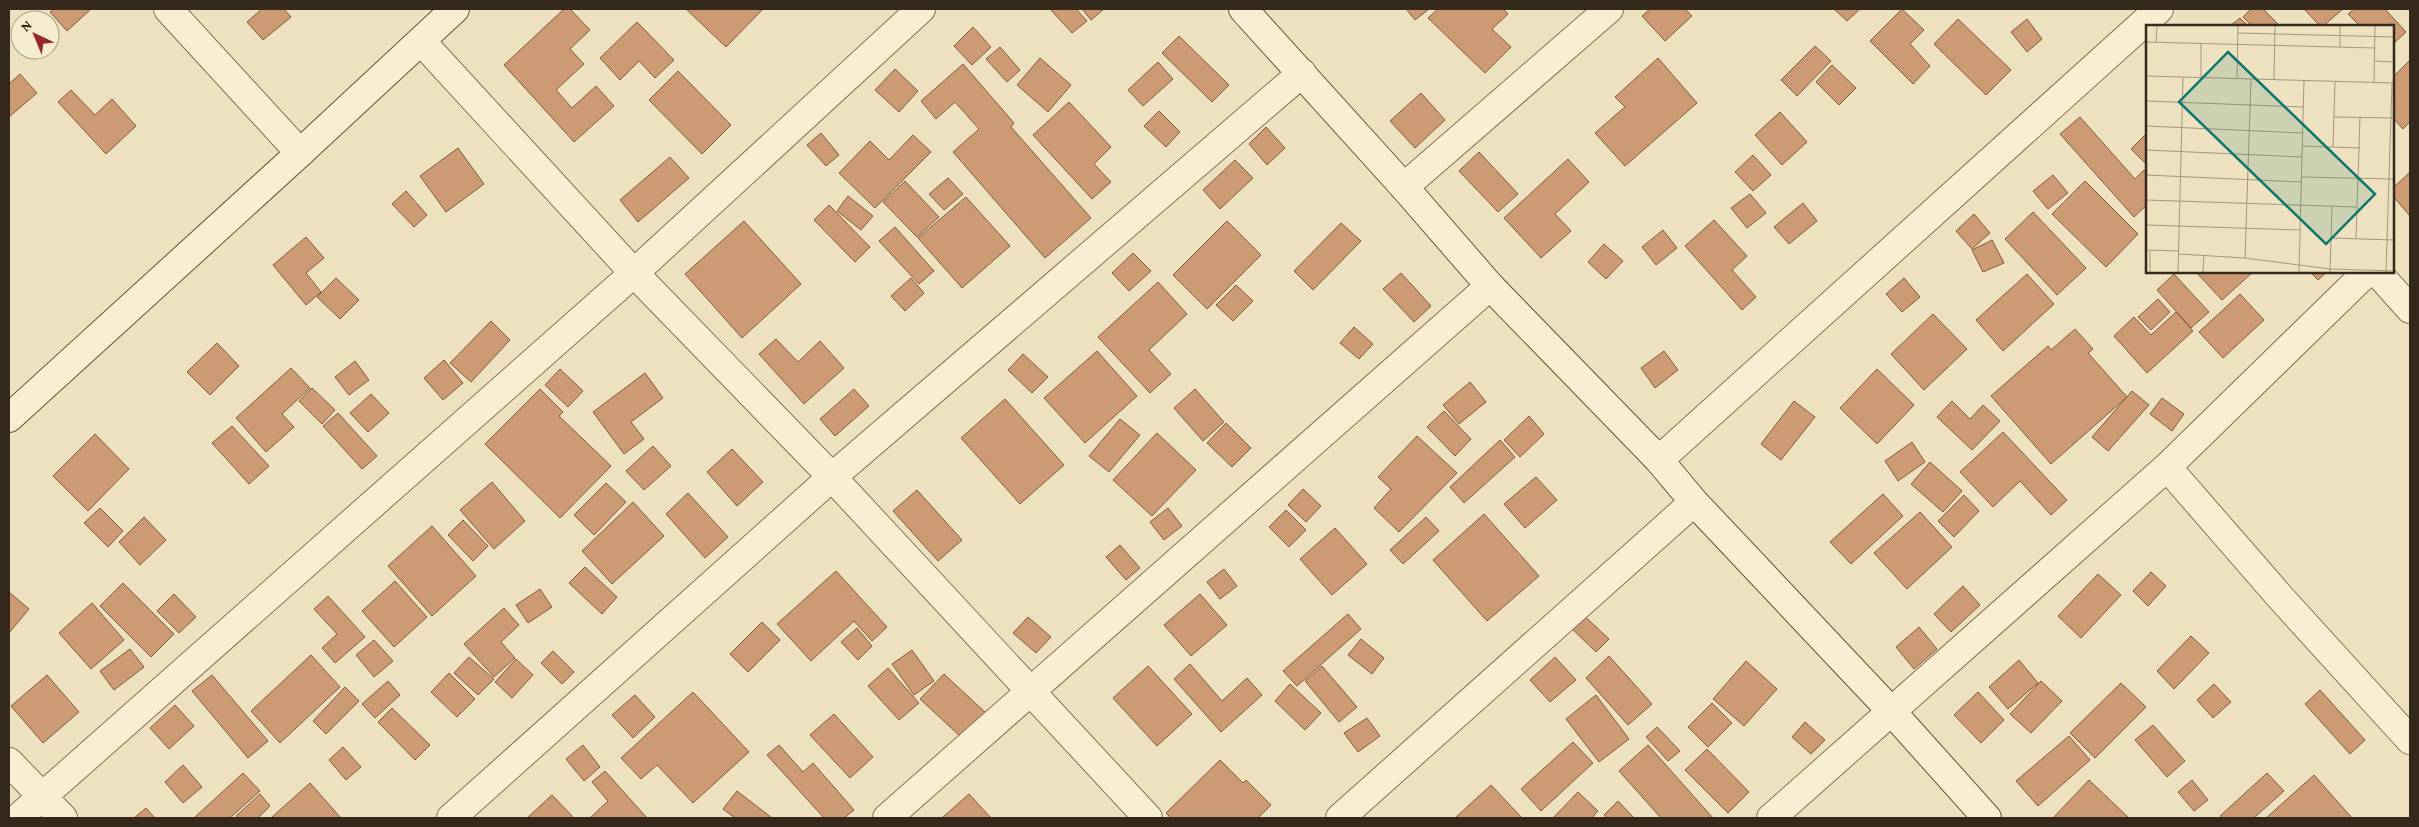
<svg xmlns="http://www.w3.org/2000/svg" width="2419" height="827" font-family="'Crimson Pro',serif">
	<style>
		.building { fill: #cc9b74; stroke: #855b3d }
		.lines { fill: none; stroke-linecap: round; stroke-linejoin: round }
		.street-casing { stroke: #867157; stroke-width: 30 }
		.secondary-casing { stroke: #68523b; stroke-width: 30 }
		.street { stroke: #f9eed2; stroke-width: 28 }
		.secondary { stroke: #f9eed2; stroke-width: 28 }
		.inset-road { fill: none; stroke: #a4977e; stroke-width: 1 }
		.view { fill: #0f766e; fill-opacity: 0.15; stroke: #0f766e; stroke-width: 2.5 }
		.inset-edge { fill: none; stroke: #35291c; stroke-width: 2.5 }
	</style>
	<rect width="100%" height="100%" fill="#eee1bf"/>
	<path class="building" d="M54 9H91L67 31 50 12Z
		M262 9H284L291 17 263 40 247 22Z
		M564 9H570L590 30 570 49 584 64 556 90 572 108 596 86 614 106 574 142 504 65Z
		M686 9H763L726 47Z
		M1050 9H1076L1087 21 1072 33Z
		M1082 9H1104L1091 20Z
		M1406 9H1429L1415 20Z
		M1438 9H1503L1508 14 1492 29 1511 47 1485 73 1428 18Z
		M1650 9H1685L1692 16 1665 41 1642 16Z
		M1834 9H1860L1847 21Z
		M1902 9 1924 30 1910 44 1930 66 1913 84 1870 41Z
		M2251 9H2263L2278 24 2276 26H2252L2243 17Z
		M2304 9H2343L2323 26H2320Z
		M2354 9H2385L2406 32 2393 44V26H2360L2348 14Z
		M2240 18 2248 26H2230Z
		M1958 19 2011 70 1986 95 1934 44Z
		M2027 19 2042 39 2027 52 2011 32Z
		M637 22 674 60 655 78 639 61 620 80 600 58Z
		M973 27 991 47 972 65 954 46Z
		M1179 36 1229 85 1212 102 1162 53Z
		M1815 46 1831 61 1797 96 1781 80Z
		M1000 47 1020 70 1007 82 986 59Z
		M1040 58 1071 85 1048 112 1017 85Z
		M1658 58 1697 103 1625 166 1595 133 1625 107 1615 97Z
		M2410 60V122L2403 129 2393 118V77Z
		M1158 62 1173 79 1143 106 1128 90Z
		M963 64 1014 123 1011 127 1091 218 1045 258 953 152 979 129 955 102 936 119 921 101Z
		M1832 65 1856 88 1839 105 1816 82Z
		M895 69 918 91 899 112 875 90Z
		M678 71 731 125 702 154 649 100Z
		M20 74 37 93 9 117V84Z
		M71 90 95 115 112 99 136 126 106 154 58 102Z
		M1421 93 1445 120 1415 148 1390 121Z
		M1069 102 1111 147 1094 164 1111 182 1092 199 1033 135Z
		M1159 111 1180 132 1166 147 1144 126Z
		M1780 112 1807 142 1782 165 1755 135Z
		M2080 117 2135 179 2144 170 2148 174V204L2134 217 2060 134Z
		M1266 127 1285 148 1267 165 1249 144Z
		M2148 132V166L2131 149Z
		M821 133 839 155 826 166 807 145Z
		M913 135 931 152 875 208 839 173 870 141 889 160Z
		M458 148 484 184 446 212 420 176Z
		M1479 152 1518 194 1498 212 1459 171Z
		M1753 155 1771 175 1753 191 1735 172Z
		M670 157 689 178 638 222 620 200Z
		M1568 159 1589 182 1555 214 1571 231 1541 258 1504 218Z
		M1235 160 1253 178 1220 209 1203 190Z
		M2410 172V216L2393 196V188Z
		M2053 175 2068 193 2048 209 2033 191Z
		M948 178 963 194 944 210 929 194Z
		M905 181 939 217 917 237 883 202Z
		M2085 181 2138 234 2106 267 2052 214Z
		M406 191 427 215 414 227 392 204Z
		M1750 194 1766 213 1747 228 1731 208Z
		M848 196 873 216 861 230 837 211Z
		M966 197 1010 246 962 288 918 238Z
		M1803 203 1817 221 1789 244 1774 227Z
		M829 205 870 247 855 262 814 220Z
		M2033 212 2086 268 2057 295 2005 239Z
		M1974 214 1990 233 1972 249 1956 231Z
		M1714 220 1747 256 1732 270 1756 297 1742 310 1685 246Z
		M744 221 801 284 742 338 685 274Z
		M1227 221 1261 255 1207 309 1173 275Z
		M1341 223 1361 241 1313 290 1294 271Z
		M895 227 934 271 919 284 879 241Z
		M1663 230 1677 248 1656 265 1642 247Z
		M306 237 324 258 306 273 321 292 306 305 273 265Z
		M1992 240 2004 263 1983 272 1972 250Z
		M1604 244 1623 261 1606 279 1588 262Z
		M1133 253 1151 271 1129 291 1112 273Z
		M2195 271H2254L2222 300Z
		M2309 271H2328L2318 280Z
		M1401 273 1431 306 1414 322 1383 289Z
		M2027 274 2054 304 2003 351 1976 320Z
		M2174 274 2209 312 2191 328 2157 290Z
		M336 278 359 300 340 319 317 297Z
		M911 278 924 293 905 311 891 296Z
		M1904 278 1920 297 1902 312 1886 294Z
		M1158 282 1187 314 1149 350 1171 374 1150 393 1098 337Z
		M1236 285 1253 301 1233 321 1216 305Z
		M2240 294 2264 320 2223 358 2199 332Z
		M2158 299 2170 312 2151 330 2138 317Z
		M2176 312 2193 331 2147 373 2114 336 2134 317 2151 335Z
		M1933 314 1967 349 1924 390 1891 354Z
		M491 321 510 340 471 382 450 363Z
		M1354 327 1373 344 1359 359 1340 343Z
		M2075 329 2093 349 2088 353 2127 397 2051 464 1991 396 2048 346 2051 350Z
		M776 339 798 362 820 341 844 368 804 404 759 354Z
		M217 343 239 366 210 395 187 372Z
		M1097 351 1137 396 1085 443 1044 398Z
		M1664 351 1678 370 1655 388 1641 368Z
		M1023 354 1048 377 1032 393 1008 370Z
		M444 360 463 383 443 400 424 378Z
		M355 361 369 380 349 395 335 377Z
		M291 368 310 388 282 414 294 427 266 452 236 418Z
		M560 369 583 391 568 407 545 385Z
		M1877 369 1914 405 1877 444 1840 408Z
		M645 373 663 398 631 422 644 439 624 454 593 412Z
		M1470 382 1486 402 1459 424 1443 405Z
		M312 388 335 410 322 424 299 401Z
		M540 389 563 412 559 416 611 466 560 518 485 444Z
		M854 389 869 406 835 436 820 419Z
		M1195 389 1224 422 1203 441 1174 408Z
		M2132 391 2149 405 2108 451 2092 437Z
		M371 394 389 413 368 432 350 413Z
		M2162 398 2184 414 2172 431 2150 414Z
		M1005 399 1064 465 1020 504 961 438Z
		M1794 401 1815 417 1781 460 1761 444Z
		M1952 401 1970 419 1983 405 2000 421 1972 450 1937 417Z
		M1444 411 1471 439 1455 456 1427 427Z
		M338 413 377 456 362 469 323 426Z
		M1529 416 1544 434 1520 457 1504 440Z
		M1120 419 1140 435 1109 472 1089 456Z
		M1226 423 1251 448 1232 467 1207 443Z
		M232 426 269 466 249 484 212 443Z
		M2003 432 2067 500 2051 515 2020 481 1993 507 1960 472Z
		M1157 433 1196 470 1152 516 1113 480Z
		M95 434 129 469 88 511 53 476Z
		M1417 436 1457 473 1399 532 1374 508 1391 489 1378 477Z
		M1500 440 1515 457 1464 503 1450 487Z
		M1912 442 1925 462 1898 481 1885 461Z
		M653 446 671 466 644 490 626 471Z
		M732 449 763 482 737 506 707 472Z
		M1930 462 1962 491 1943 512 1911 484Z
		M1536 477 1557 500 1525 528 1504 504Z
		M492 482 525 521 494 549 460 510Z
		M606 483 626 502 594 535 574 515Z
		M1303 489 1321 506 1306 522 1288 505Z
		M917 490 962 540 938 561 893 511Z
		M688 493 728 537 705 558 666 514Z
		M1883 494 1903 516 1851 564 1830 542Z
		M1964 495 1979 511 1954 537 1938 521Z
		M633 502 664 536 612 584 582 551Z
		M100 508 123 531 108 547 84 523Z
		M1168 508 1182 526 1164 540 1150 522Z
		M1286 510 1306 530 1289 547 1269 527Z
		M1920 512 1952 547 1907 589 1874 553Z
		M1484 514 1539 576 1487 621 1433 560Z
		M144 517 166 540 140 565 119 542Z
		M1426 517 1439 531 1403 564 1390 550Z
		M463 520 488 546 473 561 448 535Z
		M432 526 476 576 432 616 388 566Z
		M1335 528 1367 564 1332 595 1300 559Z
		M1120 545 1140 568 1126 580 1106 557Z
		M585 567 617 597 602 614 569 583Z
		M1224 569 1237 586 1220 599 1207 582Z
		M836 571 887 627 872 641 854 621 811 661 777 624Z
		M2151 572 2166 586 2148 606 2133 591Z
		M2098 574 2121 595 2081 638 2058 616Z
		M395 581 427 617 394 647 362 611Z
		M123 583 174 634 151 657 100 606Z
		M1963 586 1980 605 1951 632 1934 614Z
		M540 589 552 607 528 623 516 605Z
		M9 592 29 609 9 633Z
		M174 594 196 617 179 633 157 611Z
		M1200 594 1227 625 1191 656 1164 625Z
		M328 596 365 637 335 663 322 648 337 634 314 609Z
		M92 603 124 640 91 669 59 633Z
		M504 608 519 625 501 642 515 658 494 677 464 644Z
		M1578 610 1609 639 1596 652 1566 623Z
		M1348 614 1361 629 1297 686 1283 671Z
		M1028 617 1051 637 1036 653 1013 633Z
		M762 622 780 640 748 672 730 654Z
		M1919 627 1937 649 1914 669 1896 647Z
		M857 628 872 646 858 660 841 642Z
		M2191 636 2209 653 2174 689 2157 671Z
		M1361 639 1384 658 1372 674 1348 655Z
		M374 640 393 661 374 677 356 655Z
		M130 649 144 667 114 690 100 671Z
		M912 650 934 681 914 695 892 664Z
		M553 651 574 672 562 684 541 663Z
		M311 655 340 687 280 743 251 711Z
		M1609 656 1652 704 1628 725 1586 678Z
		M469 657 494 679 478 695 454 673Z
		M1555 657 1576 680 1550 702 1530 680Z
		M516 659 533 675 512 698 495 682Z
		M2019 660 2038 683 2008 709 1989 687Z
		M1746 661 1777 689 1744 726 1713 699Z
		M1190 664 1222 701 1247 678 1262 695 1221 732 1174 679Z
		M1148 666 1192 714 1157 746 1113 698Z
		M1322 666 1357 707 1339 722 1305 681Z
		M888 668 919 703 899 720 868 686Z
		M449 673 475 699 457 717 431 692Z
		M944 674 986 713 962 738 920 699Z
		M47 675 79 712 43 743 11 706Z
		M212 675 268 741 248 758 192 691Z
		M388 681 400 695 375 718 362 704Z
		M2041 681 2062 701 2031 733 2010 714Z
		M2121 683 2146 707 2095 758 2070 733Z
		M1290 684 1321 713 1305 730 1275 701Z
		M2214 684 2231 702 2213 718 2197 700Z
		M345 687 359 701 326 734 313 721Z
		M2320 690 2365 740 2350 754 2305 704Z
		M693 692 749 752 693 803 657 765 641 779 621 758Z
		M1978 692 2004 720 1981 743 1954 715Z
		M635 695 655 717 633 738 612 715Z
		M1596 695 1629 739 1599 762 1566 719Z
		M1712 703 1732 723 1708 747 1688 727Z
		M175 705 194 726 169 749 150 728Z
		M392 708 430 745 415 760 378 722Z
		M834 714 873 757 850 778 810 735Z
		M1367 718 1380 736 1358 752 1344 733Z
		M1805 722 1825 740 1811 754 1792 737Z
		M2153 725 2185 761 2167 777 2135 740Z
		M1657 727 1680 751 1668 761 1646 737Z
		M2069 736 2090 760 2038 806 2016 781Z
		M1573 742 1593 763 1541 811 1521 789Z
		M583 745 600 767 584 781 566 759Z
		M779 745 803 772 813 763 854 810 844 818H824L767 755Z
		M1648 745 1713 818H1661L1619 771Z
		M343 747 361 767 346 780 329 760Z
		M1707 749 1749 792 1728 813 1685 770Z
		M1220 760 1243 783 1246 780 1271 805 1258 818H1171L1166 813Z
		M183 765 202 787 183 803 165 782Z
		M605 771 647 818H590L608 801 592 782Z
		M243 773 260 791 230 818H194Z
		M2267 773 2284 791 2254 818H2222L2220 816Z
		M2314 775 2352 818H2266Z
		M2089 780 2129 818H2053Z
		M2192 780 2208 800 2194 811 2178 792Z
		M310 783 341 818H273L272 817Z
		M1491 785 1522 818H1455Z
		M737 791 772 818H735L723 809Z
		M1578 792 1598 811 1592 818H1553Z
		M260 794 270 806 258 818H238L236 816Z
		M969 794 991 818H944L943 817Z
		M552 795 574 818H527Z
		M1618 801 1634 818H1607L1604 815Z
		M146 808 155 818H134Z"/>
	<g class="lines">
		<defs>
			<path id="street" d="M168 9 300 153
				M421 41 634 273 832 477 1148 818
				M1404 187 1609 9
				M2376 271 2410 309
				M1659 460 2159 9
				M2167 467 2280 597 2410 740
				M9 762 63 818
				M18 818 634 273 921 9
				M451 818 832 477 1302 73
				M887 818 1490 286
				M1340 818 1694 502
				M1771 818 2167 467 2368 271"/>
			<path id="secondary" d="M1243 9 1404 187 1490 286 1659 460 1694 502 1892 712 1987 818
				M9 418 300 153 455 9"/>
		</defs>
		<use href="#street" class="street-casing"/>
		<use href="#secondary" class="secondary-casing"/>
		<use href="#street" class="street"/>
		<use href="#secondary" class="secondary"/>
	</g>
	<g transform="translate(2146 25)">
		<rect width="248" height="248" fill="#eee1bf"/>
		<path class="inset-road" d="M194 1V22M92 8 248 12M0 17 229 23M10 17 11 1M55 18V52M228 36 248 37M0 51 248 58M91 54 92 1M128 54 129 1M228 57 229 1M0 76 157 82M188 92 248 93M0 101 157 108M156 121 214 123M187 122 189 56M0 125 156 132M0 150 155 157M156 152 248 154M0 175 210 182M0 200 154 205M185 213 248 215M210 213 214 92M0 225 33 226M33 229 99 233 184 244 248 246M99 233 105 54M4 247V225M32 247 37 52M57 247 58 230M153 247 158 55M184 247 186 182M240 247 246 58"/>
		<path class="view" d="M82 27 229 169 180 219 33 77Z"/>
		<rect width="248" height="248" class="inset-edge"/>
	</g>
	<rect width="2419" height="827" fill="none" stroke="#35291c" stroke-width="20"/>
	<g transform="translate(35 35) rotate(316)"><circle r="24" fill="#f5ebce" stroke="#a89d87"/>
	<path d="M0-4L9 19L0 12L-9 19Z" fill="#952927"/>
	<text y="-8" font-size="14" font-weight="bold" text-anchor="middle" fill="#35291c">N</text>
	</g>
</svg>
